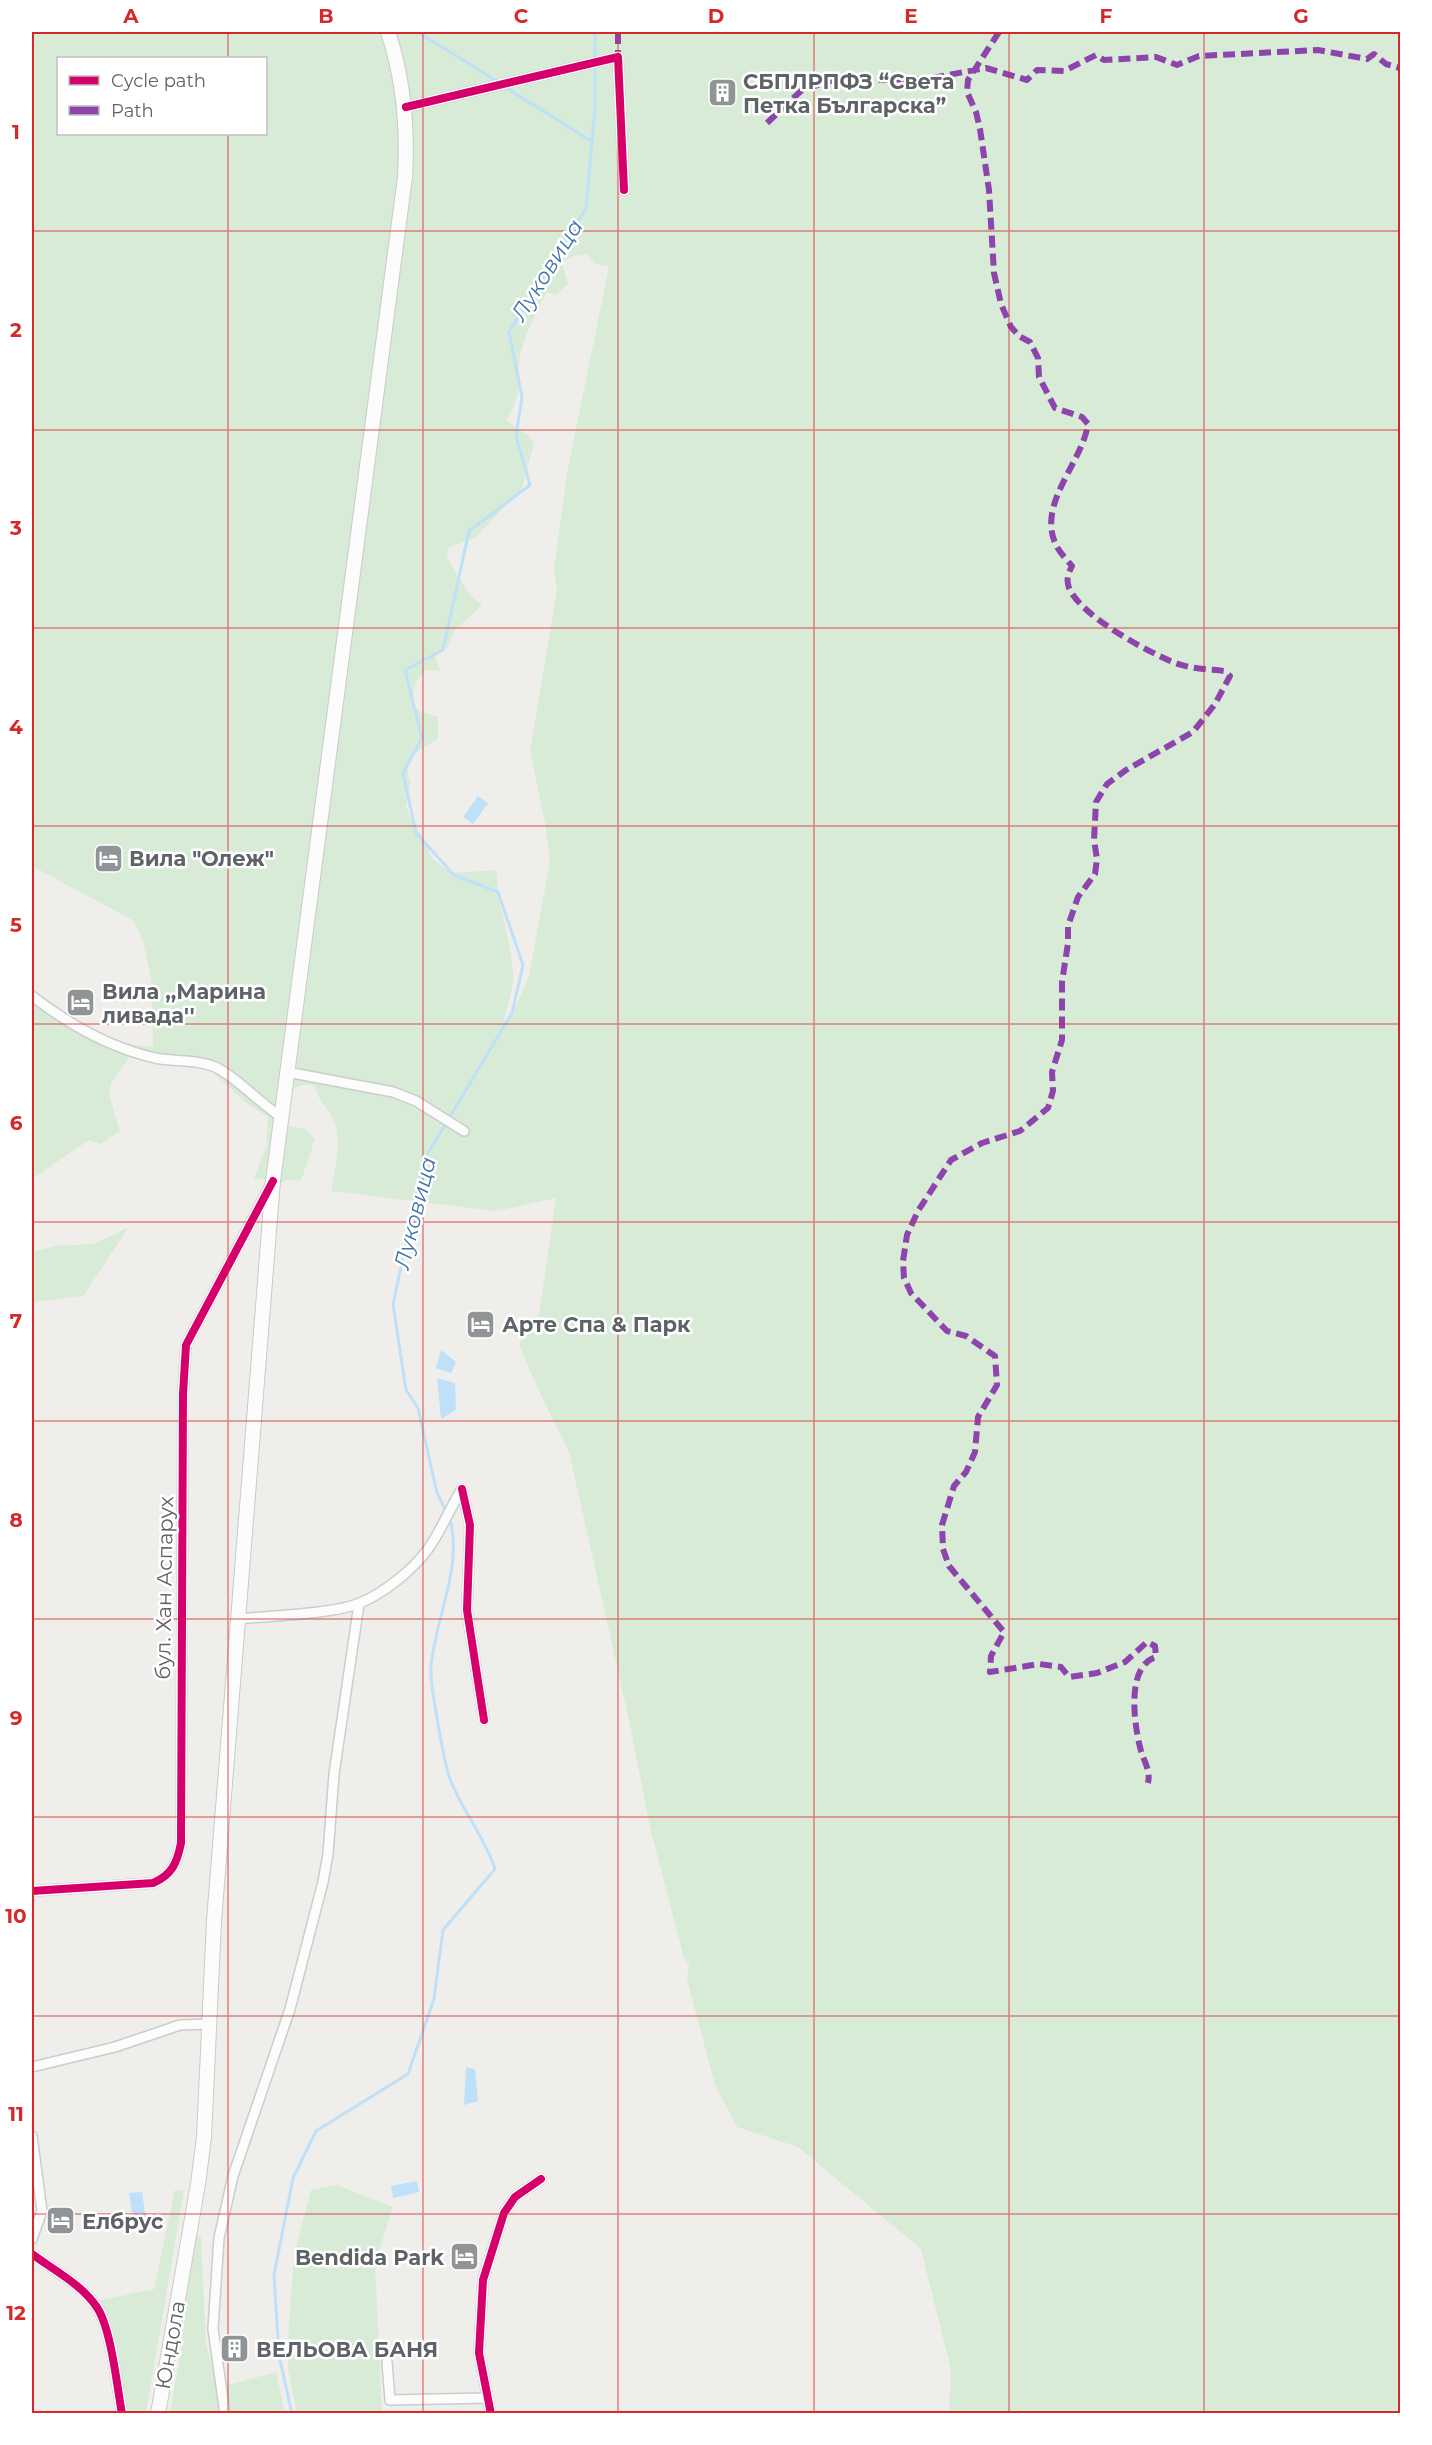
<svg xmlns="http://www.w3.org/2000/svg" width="1432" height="2445" font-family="Montserrat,sans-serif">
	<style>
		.green { fill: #d8ebd6; fill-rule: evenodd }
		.water { fill: #bfe0f9 }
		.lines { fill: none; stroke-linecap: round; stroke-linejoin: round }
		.stream { stroke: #bfe0f9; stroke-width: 3 }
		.minor-casing { stroke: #cbcccc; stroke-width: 12 }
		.secondary-casing { stroke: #cacacb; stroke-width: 16 }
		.minor { stroke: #fdfcfc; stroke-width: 9 }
		.secondary { stroke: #fdfcfc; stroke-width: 14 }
		.quiet { stroke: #8e44ad; stroke-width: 6; stroke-dasharray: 12 6; stroke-linecap: butt }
		.cycleway-casing { stroke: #fff; stroke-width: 11 }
		.cycleway { stroke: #d6006c; stroke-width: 8 }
		.grid { fill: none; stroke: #d62828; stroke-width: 1.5; stroke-opacity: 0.55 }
		.labels { text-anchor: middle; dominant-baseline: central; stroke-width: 5; stroke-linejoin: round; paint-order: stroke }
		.poi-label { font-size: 21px; font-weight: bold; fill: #5f6368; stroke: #fff; text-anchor: start }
		.street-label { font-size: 21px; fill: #5f6368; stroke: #fff }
		.water-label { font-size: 22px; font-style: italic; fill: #4174aa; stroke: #fff }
		.neatline { fill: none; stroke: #d62828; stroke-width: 2 }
		.grid-label { font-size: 20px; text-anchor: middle; font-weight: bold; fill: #d62828 }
	</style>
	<rect width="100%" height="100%" fill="#efeeea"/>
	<path class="green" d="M32 32H1400V2413H949L951 2369 921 2249 798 2147 737 2127 715 2085 687 1979 689 1965 684 1958 650 1827 631 1729 569 1452 536 1385 519 1344 538 1322 556 1198 496 1211 331 1191C335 1170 343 1139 333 1119 327 1107 317 1099 315 1086L308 1084 293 1088 285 1102 288 1126 305 1129 315 1139 301 1181 285 1180V1183L254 1178 266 1148 268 1117 245 1102 209 1069 129 1057 111 1083 109 1095 120 1131 100 1144 89 1140 32 1179V994C60 1017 116 1048 153 1046L151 977 143 941 134 921 32 866ZM58 58H266V134H58ZM586 254 595 264 609 266 567 474 554 569 557 590 530 751 545 822 550 861 529 976 508 1024 504 1019C508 1004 514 987 513 972 511 937 496 905 497 870L451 873 431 857 421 834 413 824 406 806 411 782C400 760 421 748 438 739V717L419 711 411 701 416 682 426 670 440 671 434 653 448 647 454 631 482 605 470 595 447 558 449 547 475 538 522 488 534 443 529 436 506 420C527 388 513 378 522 348 528 329 537 309 547 292L556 295 568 284 562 263 573 256Z
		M128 1228 83 1296 32 1302V1252L55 1246 93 1244Z
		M337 2185 393 2207 375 2264 382 2413H297L288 2370V2338L294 2255 311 2190Z
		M175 2190H184L146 2413H124L105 2318 98 2301 154 2289Z
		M193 2236 201 2237 206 2345 218 2386V2413L170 2414 182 2344Z
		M276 2372 285 2413H230L228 2385Z"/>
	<path class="water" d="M478 796 488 803 473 824 463 817Z
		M441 1350 456 1362 451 1373 436 1368Z
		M437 1378 455 1383 456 1410 441 1419Z
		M466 2067 475 2069 478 2101 464 2105Z
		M417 2181 419 2192 393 2198 391 2186Z
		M142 2192 146 2220 133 2222 129 2193Z"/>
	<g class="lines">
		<path class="stream" d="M418 32 498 82
			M503 86 593 142
			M447 1513 437 1493 418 1408 406 1390 393 1304 424 1160 512 1013 523 965 498 892 454 875 416 833 403 773 422 738 405 670 443 650 469 531 530 485 516 436 522 397 509 332 586 208 595 108V32
			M292 2414 279 2355 274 2275 293 2178 316 2131 408 2074 434 1999 443 1930 495 1869C485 1837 462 1811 450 1779 445 1767 429 1679 431 1667 435 1618 463 1568 450 1519"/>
		<defs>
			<path id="minor" d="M406 107 618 57 624 190
				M32 996C67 1023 111 1048 155 1058 175 1062 201 1059 219 1069 239 1080 260 1103 281 1117
				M287 1072 393 1092 416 1101 464 1131
				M462 1489 470 1525 467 1610 484 1720
				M237 1619C267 1616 334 1614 360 1603 384 1593 413 1570 428 1549 441 1531 450 1508 462 1489
				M32 1891 153 1883C172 1875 177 1863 181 1843L183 1394 186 1345 270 1186
				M32 2067 115 2047 180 2025 209 2024
				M32 2136 42 2211 32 2239
				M32 2254C52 2269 81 2284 96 2306 111 2326 117 2387 122 2414
				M387 2362 390 2400 487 2398
				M225 2414 213 2329 219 2238 233 2176 290 2009 323 1882 328 1854 334 1774 359 1604
				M491 2414 479 2353 483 2280 504 2213 515 2197 541 2179"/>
			<path id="secondary" d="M158 2414 198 2184 204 2137 214 1921 273 1181 405 177C408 126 404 80 388 32"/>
		</defs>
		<use href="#minor" class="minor-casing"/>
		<use href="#secondary" class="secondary-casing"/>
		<use href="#minor" class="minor"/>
		<use href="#secondary" class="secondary"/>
		<path class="quiet" d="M618 32V57
			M999 32 968 80 967 92 976 112 980 129 989 190 994 273 1001 304 1011 327 1019 336 1030 342 1038 358 1039 377 1055 408 1082 417 1088 424C1082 464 1035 505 1057 547 1061 554 1067 560 1072 566 1068 574 1066 579 1069 588 1081 616 1146 651 1173 662 1189 669 1207 669 1224 671L1230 676 1215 704 1193 732 1126 770 1107 784 1096 802 1094 840 1097 859 1095 874 1078 897 1068 926V943L1062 982V1040L1052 1072 1053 1091 1048 1108 1020 1131 982 1143 951 1160 918 1211 907 1235 903 1261 904 1278 911 1293 947 1331 966 1336 995 1356 997 1385 978 1417 975 1452 966 1472 954 1486 942 1525 943 1549 949 1566 1004 1632 991 1656 990 1672 1039 1664 1061 1667 1069 1677 1097 1673 1125 1662 1147 1642 1155 1646 1156 1657C1126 1666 1134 1723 1140 1747 1143 1761 1151 1769 1148 1783
			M767 123 802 90 831 81 926 79 986 68 1027 80 1037 70 1064 71 1096 55 1104 60 1156 57 1177 65 1199 56 1318 50 1367 59 1374 54 1386 64 1400 68"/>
		<defs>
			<path id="cycleway" d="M406 107 618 57 624 190
				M462 1489 470 1525 467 1610 484 1720
				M32 1891 153 1883C172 1875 177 1863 181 1843L183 1394 186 1345 273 1181
				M32 2254C52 2269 81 2284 96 2306 111 2326 117 2387 122 2414
				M491 2414 479 2353 483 2280 504 2213 515 2197 541 2179"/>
		</defs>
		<use href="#cycleway" class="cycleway-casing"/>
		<use href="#cycleway" class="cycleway"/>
	</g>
	<path class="grid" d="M228 32V58M423 32V2414M618 32V2414M814 32V2414M1009 32V2414M1204 32V2414M228 134V2414M32 231H1400M32 430H1400M32 628H1400M32 826H1400M32 1024H1400M32 1222H1400M32 1421H1400M32 1619H1400M32 1817H1400M32 2016H1400M32 2214H1400"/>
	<defs>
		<symbol id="building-square" viewBox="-11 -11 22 22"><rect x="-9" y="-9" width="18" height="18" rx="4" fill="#919496" stroke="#fff"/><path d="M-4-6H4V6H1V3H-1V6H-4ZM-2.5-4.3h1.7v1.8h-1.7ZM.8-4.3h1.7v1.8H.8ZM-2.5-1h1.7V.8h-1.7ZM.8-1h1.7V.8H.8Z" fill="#fff"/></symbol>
		<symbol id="hotel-square" viewBox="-11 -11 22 22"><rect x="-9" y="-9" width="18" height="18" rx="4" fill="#919496" stroke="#fff"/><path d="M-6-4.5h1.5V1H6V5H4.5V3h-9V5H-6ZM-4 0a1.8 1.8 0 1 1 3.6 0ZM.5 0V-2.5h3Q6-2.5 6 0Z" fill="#fff"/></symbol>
	</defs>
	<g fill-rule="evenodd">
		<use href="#building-square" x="706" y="76" width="33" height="33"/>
		<use href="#hotel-square" x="92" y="842" width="33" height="33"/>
		<use href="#hotel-square" x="64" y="986" width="33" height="33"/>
		<use href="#hotel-square" x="464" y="1308" width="33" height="33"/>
		<use href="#hotel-square" x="44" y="2204" width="33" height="33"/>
		<use href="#hotel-square" x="448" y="2240" width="33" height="33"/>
		<use href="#building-square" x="218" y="2332" width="33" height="33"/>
	</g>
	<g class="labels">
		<g class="poi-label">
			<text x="743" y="81">СБПЛРПФЗ “Света<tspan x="743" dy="24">Петка Българска”</tspan></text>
			<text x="129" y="858">Вила "Олеж"</text>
			<text x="102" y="991">Вила ,,Марина<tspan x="102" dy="24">ливада''</tspan></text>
			<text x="502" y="1324">Арте Спа &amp; Парк</text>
			<text x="82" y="2221">Елбрус</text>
			<text x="444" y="2257" text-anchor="end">Bendida Park</text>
			<text x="256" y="2349">ВЕЛЬОВА БАНЯ</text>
		</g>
		<g class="street-label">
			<text transform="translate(164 1588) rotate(-89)">бул. Хан Аспарух</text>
			<text transform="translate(170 2345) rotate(-80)">Юндола</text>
		</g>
		<g class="water-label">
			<text transform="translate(547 270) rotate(-58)">Луковица</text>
			<text transform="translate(415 1213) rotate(-76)">Луковица</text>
		</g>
	</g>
	<rect width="1432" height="2445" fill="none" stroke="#ffffff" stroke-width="66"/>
	<rect x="57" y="57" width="210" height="78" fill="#ffffff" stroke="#bfc1c3" stroke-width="1.5"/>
	<rect x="69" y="76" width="30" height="9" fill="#d6006c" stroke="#bfc1c3" stroke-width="1.5"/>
	<text x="111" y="87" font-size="18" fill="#5f6368">Cycle path</text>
	<rect x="69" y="106" width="30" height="9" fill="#8e44ad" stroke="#bfc1c3" stroke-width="1.5"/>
	<text x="111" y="117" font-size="18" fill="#5f6368">Path</text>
	<rect x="33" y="33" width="1366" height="2379" class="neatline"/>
	<g class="grid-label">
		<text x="131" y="23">A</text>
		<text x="326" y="23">B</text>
		<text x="521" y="23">C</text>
		<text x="716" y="23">D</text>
		<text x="911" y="23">E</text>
		<text x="1106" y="23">F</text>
		<text x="1301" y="23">G</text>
		<text x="16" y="139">1</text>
		<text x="16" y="337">2</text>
		<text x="16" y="535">3</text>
		<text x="16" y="734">4</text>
		<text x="16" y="932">5</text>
		<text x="16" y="1130">6</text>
		<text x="16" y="1328">7</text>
		<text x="16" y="1527">8</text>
		<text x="16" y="1725">9</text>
		<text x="16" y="1923">10</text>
		<text x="16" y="2121">11</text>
		<text x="16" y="2320">12</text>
	</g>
</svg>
